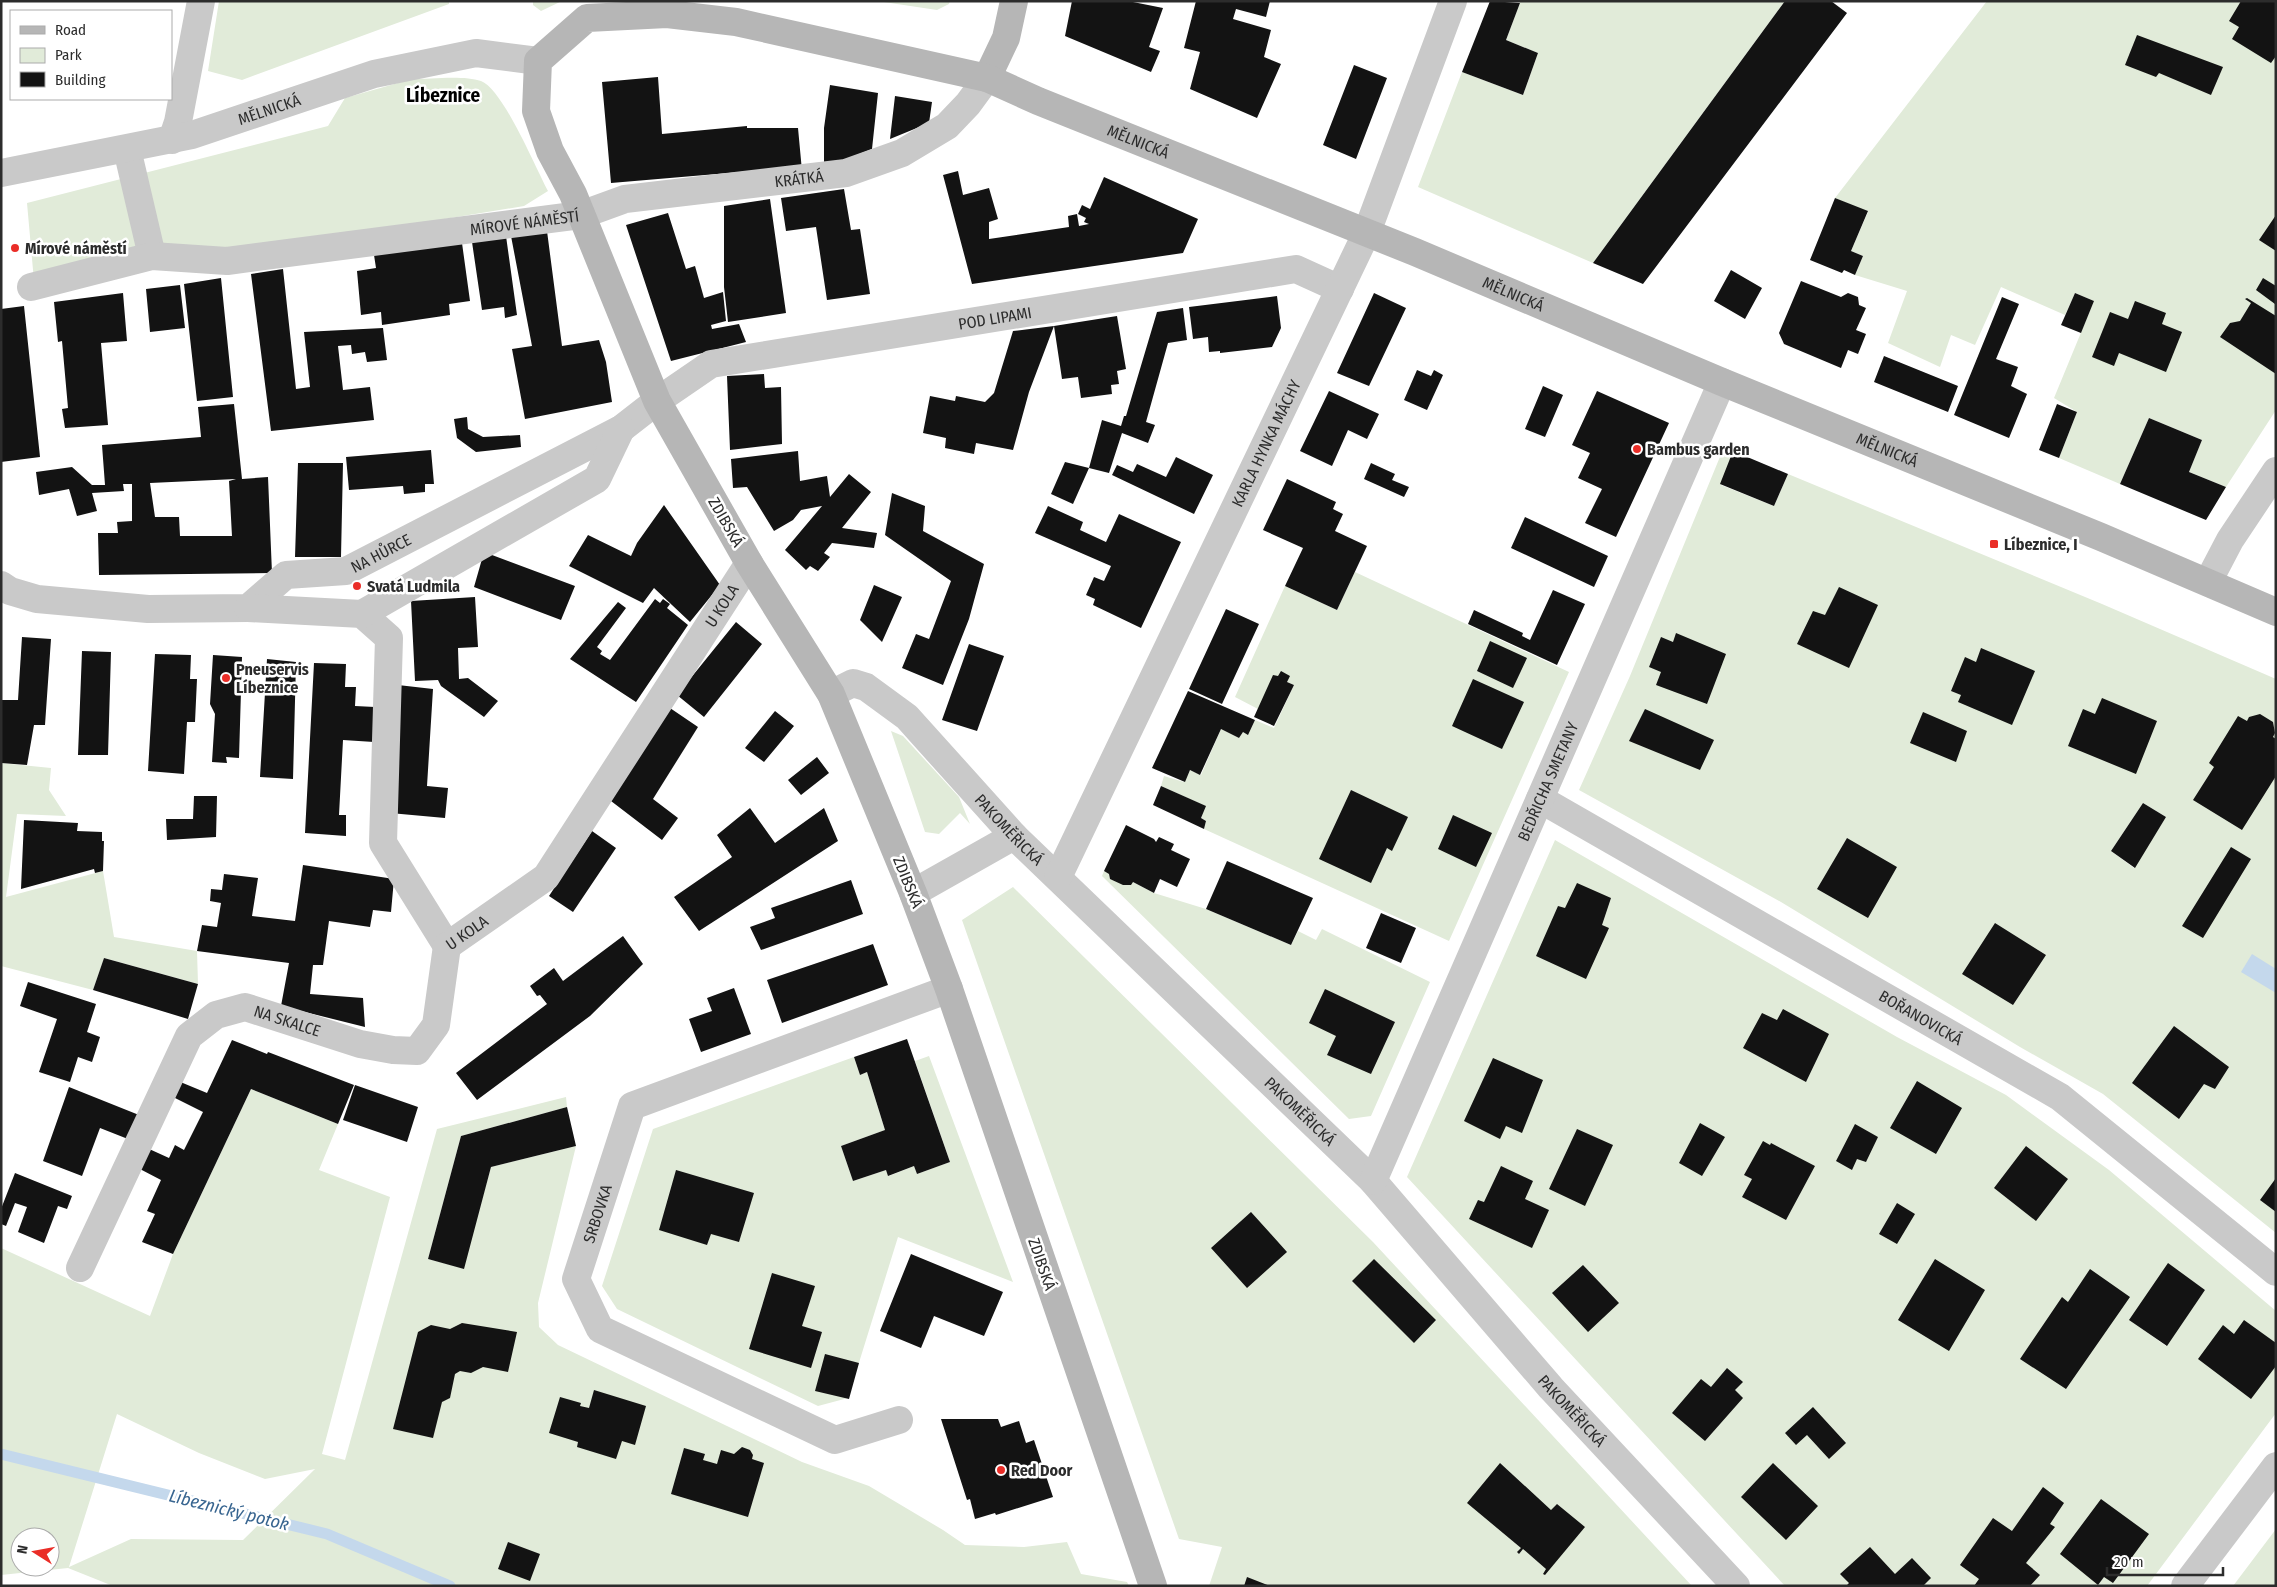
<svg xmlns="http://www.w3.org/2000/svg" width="2277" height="1587" font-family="'Fira Sans Condensed',sans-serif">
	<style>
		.green { fill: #e1ebd9; fill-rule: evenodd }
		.water { fill: #c4d8ec }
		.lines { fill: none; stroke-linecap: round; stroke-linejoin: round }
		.stream { stroke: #c4d8ec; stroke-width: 11 }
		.building { fill: #131313; fill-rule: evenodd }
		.street { stroke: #c9c9c9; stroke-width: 28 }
		.secondary { stroke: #b6b6b6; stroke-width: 28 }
		.poi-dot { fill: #ea2d27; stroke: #fff; stroke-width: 2 }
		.labels { text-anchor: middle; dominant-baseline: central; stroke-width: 5; stroke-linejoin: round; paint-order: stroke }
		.street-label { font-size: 16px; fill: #2c2c2c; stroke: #fff }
		.poi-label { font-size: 16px; font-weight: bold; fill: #2c2c2c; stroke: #fff; text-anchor: start }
		.water-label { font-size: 18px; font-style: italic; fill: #386590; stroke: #fff }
		.quarter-label { font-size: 19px; font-weight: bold; fill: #000; stroke: #fff }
	</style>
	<rect width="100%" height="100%" fill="#fff"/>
	<path class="green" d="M219 1H449V4L242 80 208 71Z
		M533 1H562L541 11 533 5Z
		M877 1H950L949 4 937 10Z
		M1517 1H1785L1593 263 1418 187 1462 72 1523 95 1538 53 1506 40 1520 3Z
		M1987 1H2276V410L2226 487 2189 472 2202 440 2149 418 2120 484 2059 458 2077 412 2054 398 2094 301 2075 293 2065 315 2001 287 1975 345 1951 335 1940 367 1888 343 1907 291 1855 275 1863 256 1851 251 1868 212 1835 198Z
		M412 79C431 79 464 75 481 81 503 89 536 169 548 191L524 206 31 287 34 281 27 203 328 126 345 98Z
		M1724 447 1733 451 1721 485 1774 506 1788 474 2102 604 2276 679V1233L2103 1094 2020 1047 1781 902 1579 790 1630 676ZM2143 803 2166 817 2134 868 2111 851Z
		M1355 572 1569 672 1449 941 1204 829 1206 821 1201 818 1205 806 1161 786 1164 776 1184 782 1190 770 1201 775 1221 729 1239 738 1243 732 1248 734 1255 720 1274 728 1294 685 1287 682 1289 676H1278L1258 709 1235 697 1285 586 1337 610Z
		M891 731 903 736 959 797 970 824 960 813 939 834 925 832Z
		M1 763 51 768 49 790 66 816 17 814 6 897 103 871 114 937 197 951 198 984 104 958 93 990 1 966Z
		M1555 840 1897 1037 2006 1095 2109 1170 2276 1311V1413L2147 1586H1785L1407 1177ZM2168 1264 2205 1290 2166 1346 2130 1320Z
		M1104 871 1109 874 1110 879 1133 882 1154 893 1206 909 1291 945 1298 931 1316 940 1322 929 1430 982 1371 1116 1349 1119 1102 876Z
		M1013 887 1373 1242 1692 1586H1209L1222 1547 1179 1539 962 920Z
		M929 1056 1013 1282 898 1237 848 1398 818 1406 617 1309 602 1286 653 1129 854 1057 860 1075 867 1072 885 1130 841 1146 853 1181 886 1170 889 1176 914 1166 917 1174 950 1162 915 1061Z
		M251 1089 338 1124 319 1170 390 1197 322 1454 345 1460 437 1129 566 1097 567 1107 461 1136 428 1259 463 1268 491 1167 576 1146 538 1303 539 1327 558 1345 802 1462 869 1486 943 1530 965 1545 1024 1547 1067 1542 1081 1574 1127 1582 1129 1586H113L68 1568 1 1575V1248L150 1316 173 1254ZM117 1414 199 1453 265 1479 315 1469 243 1540 131 1539 69 1567ZM20 1537H50V1567H20Z
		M2276 1529V1586H2233Z"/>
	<path class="water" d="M2252 954 2276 969V993L2241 972Z"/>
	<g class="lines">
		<path class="stream" d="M1 1454 327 1534 450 1586"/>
	</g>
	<path class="building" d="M1072 1H1128L1163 8 1149 47 1160 51 1151 72 1065 36Z
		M1196 1H1270L1266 17 1236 9 1233 19 1271 30 1264 57 1281 64 1257 118 1190 89 1200 52 1184 48Z
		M1490 1 1520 3 1506 40 1538 53 1523 95 1462 72Z
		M1785 1H1831L1847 13 1643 284 1593 263Z
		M2241 1H2276V56L2271 63 2232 39 2239 27 2229 21Z
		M2137 35 2223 67 2211 95 2159 73 2156 77 2125 65Z
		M1354 65 1387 78 1356 159 1323 145Z
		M658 77 662 134 747 126V128H798L802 171H752L611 183 602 82Z
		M830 85 878 93 872 149 824 168V128Z
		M895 96 932 102 929 123 890 139Z
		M958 171 963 195 989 188 998 219 989 222V239L1069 227 1068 216 1077 214 1079 226 1089 224 1084 222 1086 218 1078 214 1082 205 1090 209 1104 177 1198 219 1183 253 972 284 943 175Z
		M844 189 851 230 860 229 870 294 827 300 816 227 786 231 781 198Z
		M1835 198 1868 211 1851 251 1863 256 1855 275 1844 270 1842 273 1810 260Z
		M770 199 786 313 728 322 724 287V206Z
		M668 213 686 269 695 266 704 298 723 292 726 321 711 325 712 329 739 324 746 342 671 361 626 225Z
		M2276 215V251L2259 240Z
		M547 231 562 346 599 340 606 362 612 402 525 419 512 349 532 346 511 236Z
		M506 236 517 315 505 318 504 307 482 310 472 242Z
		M462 243 470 301 449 304 450 315 382 325 381 312 361 315 357 271 376 268 374 255Z
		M283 269 296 389 310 387 304 332 383 328 387 360 367 362 365 352 352 354 351 345 338 346 343 390 370 387 374 420 271 431 251 274Z
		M1731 270 1762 288 1745 319 1714 301Z
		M221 278 233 397 197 401 184 284Z
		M2263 278 2276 286 2275 304 2256 290Z
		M1801 281 1841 297 1848 293 1858 297 1859 305 1866 308 1856 330 1866 334 1858 354 1848 350 1841 368 1784 344 1779 333Z
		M180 285 185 328 150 332 146 289Z
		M123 293 127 341 101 343 108 425 65 428 62 409 68 408 62 341 58 342 54 302Z
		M1374 293 1406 308 1369 386 1337 373Z
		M2075 293 2094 301 2081 333 2061 325Z
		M1277 296 1281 328 1272 347 1220 353V351L1209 352 1208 337 1193 339 1189 307Z
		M2002 297 2019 304 1996 359 2018 367 2011 386 2027 394 2009 438 1954 415Z
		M2247 298 2276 316V374L2220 337 2230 323 2240 321 2251 303 2245 299Z
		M2135 301 2166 313 2162 324 2182 332 2166 372 2119 353 2114 366 2092 357 2110 312 2128 319Z
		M24 306 40 457 1 462V309Z
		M1183 308 1187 340 1168 343 1146 422 1155 425 1148 443 1122 433 1109 473 1089 468 1073 504 1051 494 1065 462 1089 468 1102 420 1121 426 1124 416H1126L1157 312Z
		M1117 316 1126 369 1117 371 1119 384 1111 385 1112 394 1081 398 1078 377 1062 379 1054 326Z
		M1054 326 1029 392 1013 450 976 443 974 454 945 448 946 438 923 433 930 396 955 401 956 396 985 402 994 393 1013 331Z
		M1884 356 1958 386 1948 412 1874 382Z
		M1417 370 1431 376 1434 370 1443 375 1427 410 1404 400Z
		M764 374 765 388 781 387 782 444 730 450 727 376Z
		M1543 386 1563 395 1545 437 1525 429Z
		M1329 391 1379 414 1367 439 1348 430 1332 466 1300 451Z
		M1597 391 1669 423 1616 537 1585 523 1602 489 1578 478 1590 453 1572 445Z
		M234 404 242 479 268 477 272 573 99 575 98 533H118L117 522 132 521V484H123L124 491 92 493 97 511 77 516 69 489 39 495 36 472 72 467 92 485H105L102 445 201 437 198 407ZM236 479 229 481 232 536H180L179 517H155L150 483Z
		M2057 404 2077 412 2059 458 2039 450Z
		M467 417 468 429 483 437 520 435 521 447 476 452 457 438 454 419Z
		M2149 418 2202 440 2189 472 2226 487 2206 520 2120 484Z
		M431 450 434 484H425V492L404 494 403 486 349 490 346 457Z
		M798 451 800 481 827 476 830 497 849 474 871 492 842 528 877 533 874 548 832 543 824 553 830 557 818 571 810 566 806 570 785 550 822 506 801 510 793 520 774 531 747 487 733 488 731 459Z
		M1733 451 1788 474 1774 506 1720 484Z
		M1176 457 1213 475 1194 514 1112 475 1117 465 1133 472 1137 464 1166 477Z
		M298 463H343L341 557H295Z
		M1371 463 1395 474 1392 480 1409 487 1404 497 1364 479Z
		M1287 479 1336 502 1333 509 1343 514 1335 531 1367 546 1337 610 1285 586 1303 548 1263 530Z
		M892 493 925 506 923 531 984 564 969 619 943 685 902 668 916 634 929 639 951 581 885 535Z
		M664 505 720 585 690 622 654 588 643 603 569 566 588 535 631 556 637 543Z
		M1048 506 1083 522 1080 530 1106 542 1119 514 1181 542 1141 628 1093 605 1095 599 1086 595 1094 577 1104 581 1111 566 1035 533Z
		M1525 517 1608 556 1594 587 1511 548Z
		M484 552 575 586 561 620 474 587Z
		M874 585 902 597 882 642 860 620Z
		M1839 587 1878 605 1849 668 1797 644 1813 611 1825 615Z
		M1553 590 1585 604 1557 665 1468 624 1474 610 1523 633 1522 636 1530 640Z
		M475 597 478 647 458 648 459 679 468 678 498 701 484 717 441 686 438 680 415 681 411 601Z
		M655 599 660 603 663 599 670 604 667 608 688 625 636 702 570 659 618 602 626 608 597 647 602 651 600 654 610 660Z
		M1226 609 1259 624 1222 704 1189 689Z
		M736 622 762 644 704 717 677 695Z
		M1676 633 1726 654 1707 704 1656 685 1661 672 1649 667 1661 637 1673 642Z
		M22 637 51 639 45 725H34L27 765 1 763V700H18Z
		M1490 641 1527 658 1513 688 1477 671Z
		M969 644 1004 656 977 731 942 720Z
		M1981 648 2035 671 2012 725 1958 702 1961 695 1951 691 1965 657 1976 662Z
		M82 651 111 652 108 755H78Z
		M155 654 191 655 190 679H197L195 722H187L184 774 148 771Z
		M213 655 242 657 239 758 226 757 227 763 212 762 215 714 210 704Z
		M267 659 296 662 293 779 260 777Z
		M314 663 346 664 345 687H356L355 706 375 707 374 742 343 740 339 815H346V836L305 833Z
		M1281 671 1290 676 1287 682 1294 685 1274 726 1254 717 1273 675 1278 676Z
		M1473 679 1524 702 1502 749 1452 726Z
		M398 685 433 689 427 786 448 788 445 818 390 813Z
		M1188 691 1255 720 1248 735 1243 732 1239 738 1221 729 1200 775 1190 770 1185 782 1152 768Z
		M2102 698 2157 721 2136 774 2068 746 2083 709 2095 714Z
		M670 708 698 727 653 799 678 818 662 840 611 801Z
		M1645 709 1714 740 1700 770 1629 741Z
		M775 711 794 726 764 762 745 748Z
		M1923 712 1967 731 1956 762 1910 743Z
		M2260 714 2273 722 2275 733 2273 737 2276 739V776L2242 830 2193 800 2214 767 2209 763 2238 716 2247 721 2249 717Z
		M817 757 829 773 801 795 788 780Z
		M1161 786 1206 806 1201 818 1206 821 1204 829 1153 805Z
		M1351 790 1408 817 1392 851 1387 848 1371 883 1319 859Z
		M194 796H217L216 837 167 840 166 819H193Z
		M2143 803 2166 817 2135 868 2111 851Z
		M750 808 775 843 824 808 838 841 699 931 674 897 732 857 717 835Z
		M1453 815 1492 833 1476 867 1438 849Z
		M24 820 78 823 77 831 102 832V841H104L103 871 95 873 94 869 21 889Z
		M1126 825 1154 839 1156 842 1159 837 1174 844 1171 850 1190 859 1177 887 1160 879 1154 893 1133 882 1131 885H1123L1110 879 1109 874 1104 871Z
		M592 831 616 848 573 912 549 896Z
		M1847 838 1897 867 1868 918 1817 889Z
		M2231 847 2251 859 2203 938 2182 926Z
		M1227 861 1313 898 1291 945 1206 909Z
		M303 865 394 879 391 912 373 910 370 927 329 921 323 965H313L310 994 363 998 365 1027 281 1006 289 963 197 951 202 925 217 927 221 903 210 901 211 889 222 890 224 874 258 878 252 916 295 921Z
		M851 880 863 914 761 950 750 927 775 918 771 908Z
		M1577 883 1611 898 1602 925 1609 928 1586 979 1536 956 1558 906 1565 908Z
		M1381 913 1416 928 1401 963 1366 948Z
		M1995 923 2046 955 2013 1005 1962 974Z
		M623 936 643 964 590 1016 477 1100 456 1073 547 1004 540 995 537 996 530 986 554 968 563 981Z
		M873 944 888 985 782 1023 767 980Z
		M104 958 198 984 188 1019 93 990Z
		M28 982 96 1004 87 1032 100 1037 92 1062 78 1057 70 1082 39 1072 57 1019 20 1006Z
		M734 988 751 1034 701 1052 689 1019 712 1011 707 998Z
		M1325 989 1395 1022 1371 1074 1327 1055 1336 1036 1309 1023Z
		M1783 1009 1829 1034 1806 1082 1743 1048 1762 1013 1777 1020Z
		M2174 1026 2229 1067 2215 1089 2204 1084 2179 1119 2132 1083Z
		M907 1039 950 1162 917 1174 914 1166 888 1176 886 1170 853 1181 841 1146 885 1130 867 1072 860 1075 854 1057Z
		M232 1040 267 1054 268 1052 354 1085 338 1124 251 1089 173 1254 142 1242 155 1214 147 1211 161 1180 138 1168 147 1148 169 1158 175 1145 184 1150 203 1112 171 1096 178 1081 207 1093Z
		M1493 1058 1543 1080 1522 1133 1506 1126 1500 1139 1464 1121Z
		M1917 1081 1962 1108 1936 1154 1890 1128Z
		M355 1085 418 1107 407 1142 343 1120Z
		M69 1087 144 1117 133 1141 100 1128 82 1176 43 1161Z
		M567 1107 576 1146 491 1167 464 1269 428 1259 461 1136Z
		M1700 1123 1725 1137 1702 1176 1679 1163Z
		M1855 1124 1878 1137 1866 1162 1857 1159 1852 1170 1836 1161Z
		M1577 1129 1613 1145 1585 1206 1549 1189Z
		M1763 1141 1770 1145 1771 1143 1815 1166 1786 1220 1742 1197 1752 1179 1744 1175Z
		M2026 1146 2068 1179 2036 1221 1994 1188Z
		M1501 1166 1533 1181 1525 1199 1549 1210 1532 1248 1469 1219 1478 1200 1484 1202Z
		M676 1170 754 1193 739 1242 711 1234 707 1245 659 1230Z
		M15 1173 72 1196 67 1209 58 1206 44 1243 18 1232 27 1207 15 1203 6 1226 1 1224V1209Z
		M2276 1178V1212L2260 1200Z
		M1897 1203 1915 1214 1897 1244 1879 1234Z
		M1251 1212 1287 1252 1247 1288 1211 1248Z
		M911 1254 1003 1292 984 1336 934 1316 921 1348 880 1331Z
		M1374 1259 1436 1320 1414 1343 1352 1281Z
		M1935 1259 1985 1290 1949 1351 1898 1320Z
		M2168 1263 2205 1290 2167 1346 2129 1320Z
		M1583 1265 1619 1303 1588 1332 1552 1293Z
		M2090 1269 2130 1297 2066 1389 2020 1359 2062 1297 2068 1302Z
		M772 1273 815 1286 802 1326 822 1332 811 1368 749 1349Z
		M2244 1320 2276 1343V1366L2251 1399 2198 1359 2223 1325 2234 1334Z
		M462 1323 517 1332 508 1372 483 1367 471 1373 460 1371 455 1374 450 1398 442 1402 433 1438 393 1429 418 1332 431 1325 450 1329Z
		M825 1354 859 1363 849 1399 815 1391Z
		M1727 1368 1743 1382 1735 1390 1743 1398 1705 1441 1672 1413 1701 1379 1711 1387Z
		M594 1390 646 1406 635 1445 622 1441 616 1459 577 1447 578 1442 549 1433 560 1397 581 1403 580 1406 589 1408Z
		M1813 1407 1846 1443 1829 1459 1807 1435 1796 1445 1785 1433Z
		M941 1419H998L1001 1427 1019 1421 1026 1443 1034 1440 1053 1497 996 1515 995 1513 975 1519 970 1499 967 1500Z
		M742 1447 750 1450 753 1455 752 1459 764 1463 748 1517 671 1494 684 1448 705 1454 703 1460 717 1464 721 1450 734 1454Z
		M1500 1463 1551 1510 1557 1504 1585 1527 1545 1575 1543 1574 1546 1569 1523 1549 1519 1554 1517 1552 1521 1548 1467 1503Z
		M1773 1463 1818 1506 1786 1540 1741 1497Z
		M2043 1487 2064 1503 2050 1524 2055 1527 2026 1563 2040 1575 2030 1586H1974L1979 1579 1960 1565 1993 1518 2012 1531Z
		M2101 1499 2149 1534 2113 1583 2104 1577 2098 1585 2060 1554Z
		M508 1542 540 1554 530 1581 498 1569Z
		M1870 1547 1895 1574 1912 1558 1931 1578 1923 1586H1846L1849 1583 1840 1574Z
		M1247 1577 1270 1586H1244Z"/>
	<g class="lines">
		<g class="street">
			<path d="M172 140 178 122 201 1"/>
			<path d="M127 149 152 256"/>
			<path id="s1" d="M1 173 192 135 374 74 476 53 538 61"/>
			<path id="s2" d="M31 287 152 256 227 261 581 215 625 199 846 173 902 153 947 126 968 104 987 78"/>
			<path d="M2208 582 2230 540 2276 471"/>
			<path id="s3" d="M1 585 10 591 37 599 148 609 248 608 286 575 346 571 621 429 657 401 711 364 1296 269 1340 289"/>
			<path d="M248 608 362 614 389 638 383 843 447 946"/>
			<path d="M362 614 597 479 621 429"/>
			<path id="s4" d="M831 694 853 683 866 687 907 717 1014 836 1373 1181 1551 1388 1736 1586"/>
			<path id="s5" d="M1540 799 2060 1097 2276 1272"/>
			<path id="s6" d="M1058 877 1367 232 1453 1"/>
			<path d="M913 893 1014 836"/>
			<path id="s7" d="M447 946 546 877 749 563"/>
			<path id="s8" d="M1373 1181 1722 382"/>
			<path id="s9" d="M80 1268 189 1036 216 1015 245 1007 360 1044 393 1050 417 1051 436 1025 447 946"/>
			<path id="s10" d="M899 1420 835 1440 600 1329 576 1279 632 1106 949 989"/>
			<path d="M2185 1586 2276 1466"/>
		</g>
		<g class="secondary">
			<path d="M987 78 1006 38 1014 1"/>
			<path id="s11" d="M1153 1586 949 989 913 893 831 694 749 563 657 401 573 194 550 151 536 111 538 61 587 18 667 14 736 22 987 78 1038 101 1415 252 1722 382 2101 537 2276 612"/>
		</g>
	</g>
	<g class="poi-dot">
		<circle cx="15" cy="248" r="5"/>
		<circle cx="1637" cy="449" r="5"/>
		<rect x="1989" y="539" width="10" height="10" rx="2.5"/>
		<circle cx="357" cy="586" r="5"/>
		<circle cx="226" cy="678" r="5"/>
		<circle cx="1001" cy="1470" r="5"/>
	</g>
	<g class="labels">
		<g class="street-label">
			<text stroke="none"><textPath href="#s1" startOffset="276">MĚLNICKÁ</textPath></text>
			<text stroke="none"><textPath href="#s11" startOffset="2290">MĚLNICKÁ</textPath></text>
			<text stroke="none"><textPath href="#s2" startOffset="779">KRÁTKÁ</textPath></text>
			<text stroke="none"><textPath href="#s2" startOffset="500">MÍROVÉ NÁMĚSTÍ</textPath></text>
			<text stroke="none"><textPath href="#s11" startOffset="2695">MĚLNICKÁ</textPath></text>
			<text stroke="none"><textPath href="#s3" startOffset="1069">POD LIPAMI</textPath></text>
			<text stroke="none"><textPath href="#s6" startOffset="481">KARLA HYNKA MÁCHY</textPath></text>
			<text stroke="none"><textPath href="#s11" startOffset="3100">MĚLNICKÁ</textPath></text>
			<text transform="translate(726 522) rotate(60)">ZDIBSKÁ</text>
			<text stroke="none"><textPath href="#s3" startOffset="400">NA HŮRCE</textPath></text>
			<text stroke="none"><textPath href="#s7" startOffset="444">U KOLA</textPath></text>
			<text stroke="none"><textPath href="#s8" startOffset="436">BEDŘICHA SMETANY</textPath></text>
			<text stroke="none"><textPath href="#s4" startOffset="241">PAKOMĚŘICKÁ</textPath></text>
			<text transform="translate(908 882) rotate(68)">ZDIBSKÁ</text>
			<text stroke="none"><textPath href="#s7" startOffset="24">U KOLA</textPath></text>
			<text stroke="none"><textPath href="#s5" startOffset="439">BOŘANOVICKÁ</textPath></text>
			<text stroke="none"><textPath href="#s9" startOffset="365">NA SKALCE</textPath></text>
			<text stroke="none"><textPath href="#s4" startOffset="646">PAKOMĚŘICKÁ</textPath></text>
			<text stroke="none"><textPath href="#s10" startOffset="451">SRBOVKA</textPath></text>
			<text transform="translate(1042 1264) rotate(71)">ZDIBSKÁ</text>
			<text stroke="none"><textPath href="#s4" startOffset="1051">PAKOMĚŘICKÁ</textPath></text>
		</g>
		<g class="poi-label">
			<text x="25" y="248">Mírové náměstí</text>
			<text x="1647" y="449">Bambus garden</text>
			<text x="2004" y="544">Líbeznice, I</text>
			<text x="367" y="586">Svatá Ludmila</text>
			<text x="236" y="669">Pneuservis<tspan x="236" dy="18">Líbeznice</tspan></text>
			<text x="1011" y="1470">Red Door</text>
		</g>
		<g class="water-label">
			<text transform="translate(229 1510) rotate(14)">Líbeznický potok</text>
		</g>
		<g class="quarter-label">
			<text x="443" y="95">Líbeznice</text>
		</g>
	</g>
	<rect width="2277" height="1587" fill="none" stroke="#2c2c2c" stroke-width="5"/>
	<rect x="10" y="10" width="162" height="90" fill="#ffffff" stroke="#ababab"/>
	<rect x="20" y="26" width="25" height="8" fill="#b6b6b6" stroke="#ababab"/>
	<text x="55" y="35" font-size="15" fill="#2c2c2c">Road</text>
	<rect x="20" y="48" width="25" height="15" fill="#e1ebd9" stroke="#ababab"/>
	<text x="55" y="60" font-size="15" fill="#2c2c2c">Park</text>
	<rect x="20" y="72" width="25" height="15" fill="#131313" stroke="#ababab"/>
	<text x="55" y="85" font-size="15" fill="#2c2c2c">Building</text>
	<g transform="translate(35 1552) rotate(281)"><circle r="24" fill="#ffffff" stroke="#ababab"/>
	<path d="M0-4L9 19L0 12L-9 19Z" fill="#ea2d27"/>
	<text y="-8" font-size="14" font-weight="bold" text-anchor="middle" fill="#2c2c2c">N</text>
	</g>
	<path d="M2107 1567v8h116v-8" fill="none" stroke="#2c2c2c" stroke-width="2.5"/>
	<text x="2114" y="1567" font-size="15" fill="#2c2c2c" stroke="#ffffff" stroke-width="4" paint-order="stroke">20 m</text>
</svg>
